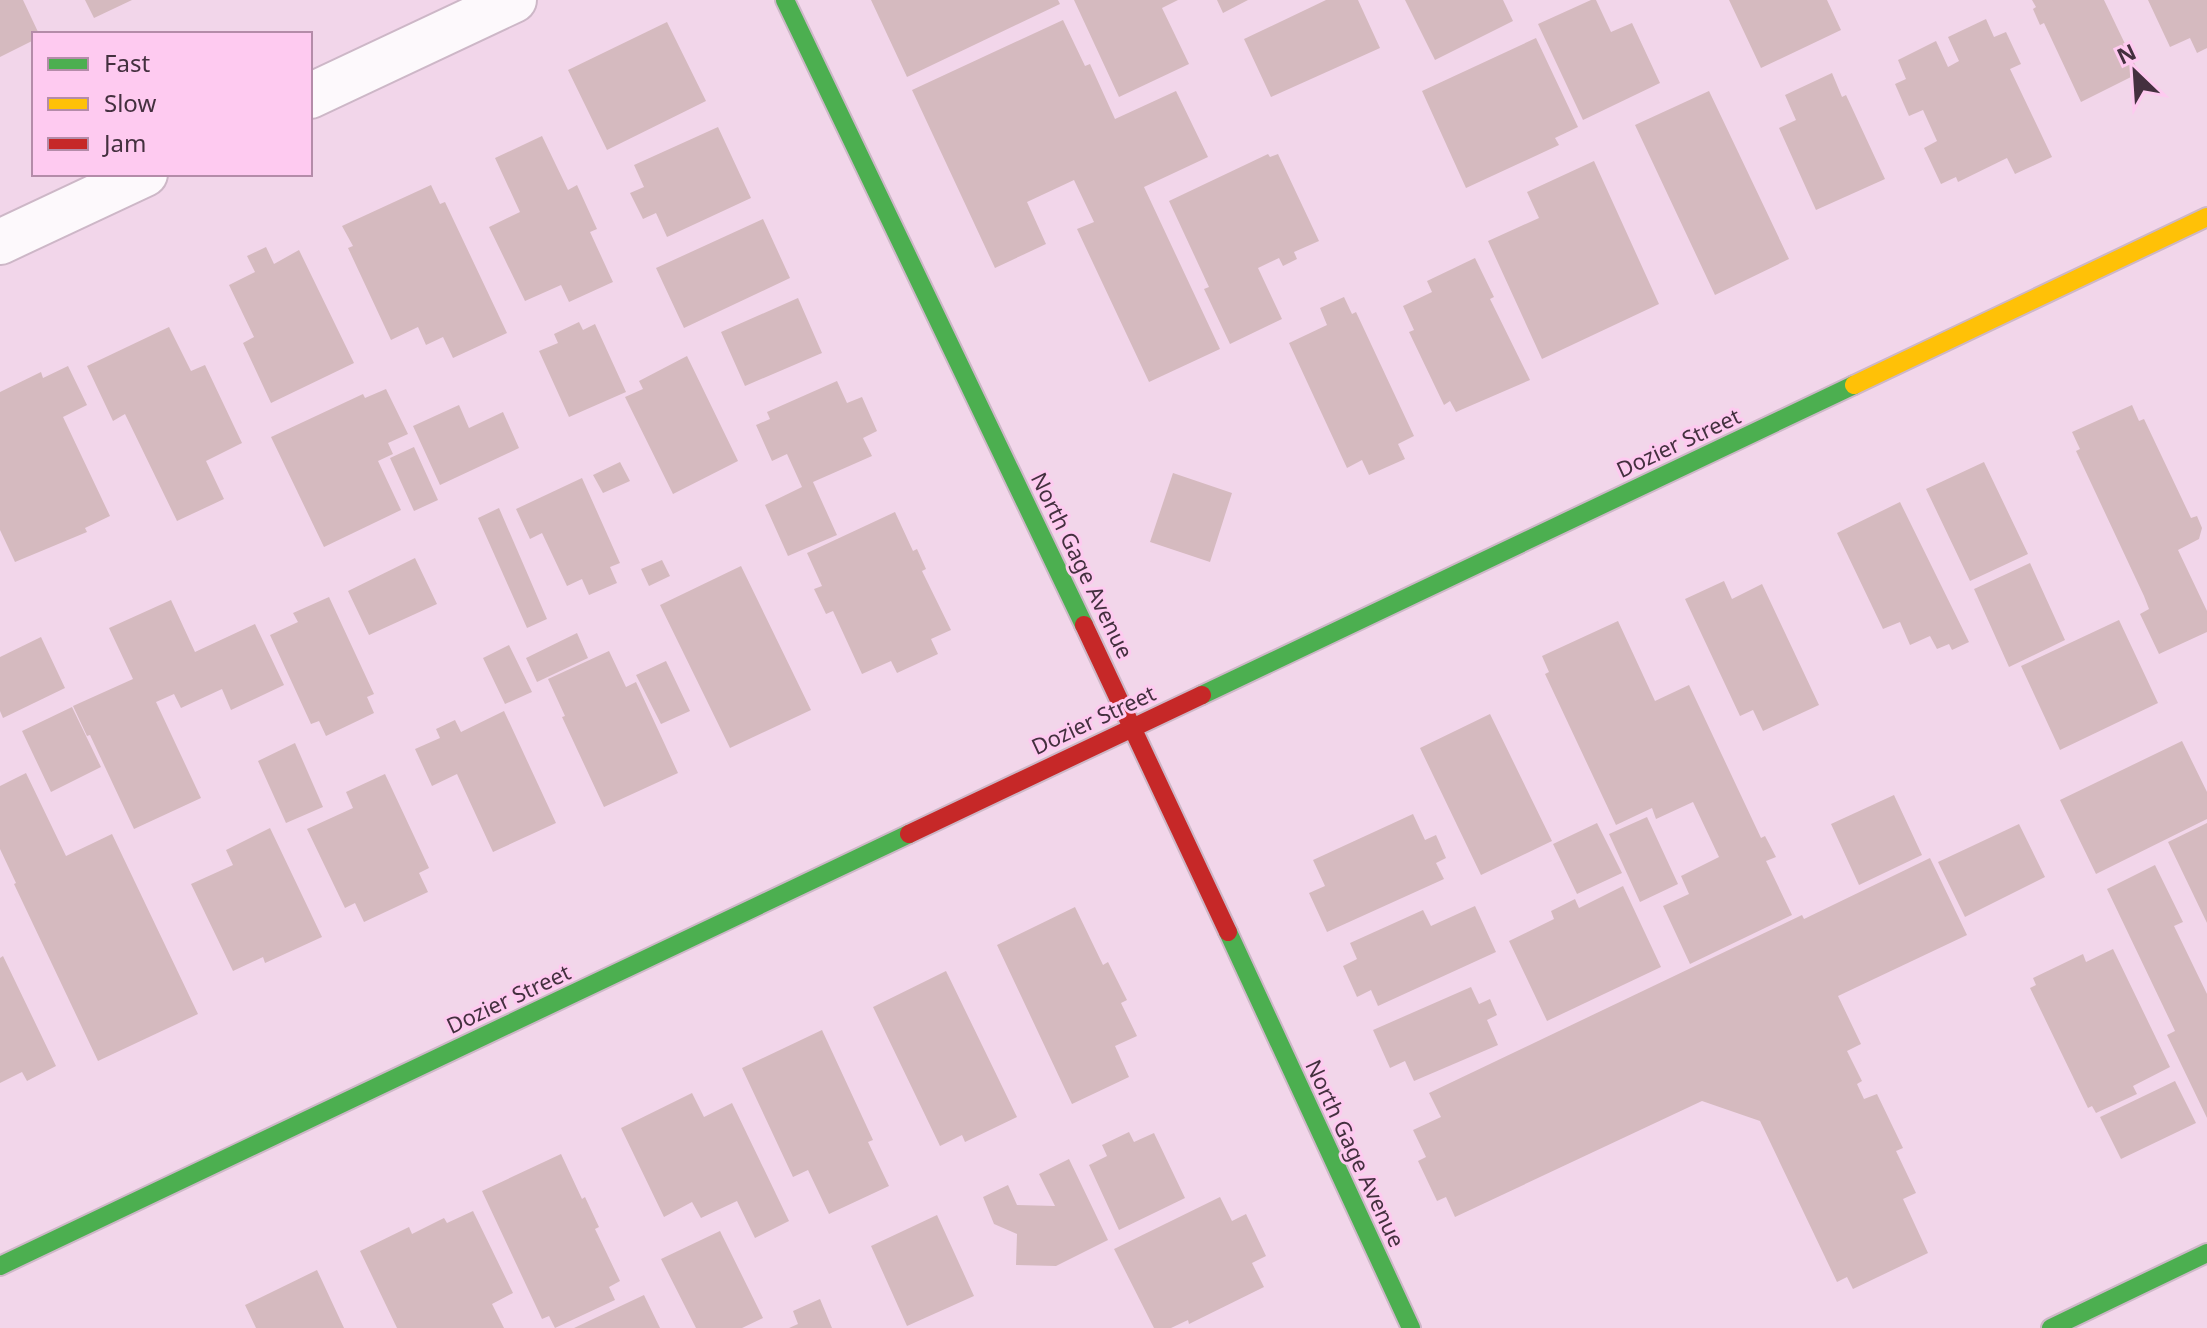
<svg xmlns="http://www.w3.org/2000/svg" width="2207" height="1328" font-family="'Noto Sans',sans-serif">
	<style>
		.building { fill: #d5babf }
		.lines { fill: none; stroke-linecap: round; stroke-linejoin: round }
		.street-casing { stroke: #cdb7c7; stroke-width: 48 }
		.fast-casing { stroke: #cdb7c7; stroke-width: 22 }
		.slow-casing { stroke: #cdb7c7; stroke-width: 22 }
		.jam-casing { stroke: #cdb7c7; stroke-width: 22 }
		.street { stroke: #fdf9fc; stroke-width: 44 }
		.fast { stroke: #4caf50; stroke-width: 18 }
		.slow { stroke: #ffc107; stroke-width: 18 }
		.jam { stroke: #c62828; stroke-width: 18 }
		.labels { text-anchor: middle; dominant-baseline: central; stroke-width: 6; stroke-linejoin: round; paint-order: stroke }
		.street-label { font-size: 22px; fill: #44303f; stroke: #fecaf0 }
	</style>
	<rect width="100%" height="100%" fill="#f2d6ea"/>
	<path class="building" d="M0 0H23L39 34H34V40L0 57Z
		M85 0H132L94 18Z
		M871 0H1058L1060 4 907 77Z
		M1074 0H1178L1162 8 1189 64 1119 97Z
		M1217 0H1248L1223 13Z
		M1326 0H1358L1380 48 1271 97 1244 39Z
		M1405 0H1503L1513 21 1435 60Z
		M1591 0H1596L1611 32 1632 23 1660 83 1583 120 1538 24Z
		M1729 0H1827L1841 30 1761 68Z
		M2032 0H2104L2139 73 2081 102 2044 23 2040 25 2033 9 2036 7Z
		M2148 0H2207V48L2197 53 2190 38 2170 47Z
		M1986 19 1994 37 2006 32 2021 64 2010 69 2052 157 2015 174 2007 158 1958 182 1956 177 1941 184 1924 148 1937 141 1923 110 1909 116 1895 84 1906 79 1898 60 1936 41 1948 67 1959 61 1948 37Z
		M1063 20 1085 66 1090 64 1115 119 1176 91 1208 157 1144 187 1220 349 1149 382 1077 229 1094 222 1074 180 1027 202 1046 244 995 268 912 90Z
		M667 22 706 101 607 150 568 70Z
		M1536 38 1578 127 1555 138 1559 145 1466 188 1422 91Z
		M1832 73 1842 97 1846 95 1885 179 1816 210 1779 128 1796 120 1785 95Z
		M1709 91 1789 259 1715 295 1635 125Z
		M718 127 751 198 667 237 656 213 643 219 630 193 644 187 634 165Z
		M542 136 568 190 577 185 597 229 590 232 613 282 569 302 561 285 525 301 489 227 520 212 495 158Z
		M1268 154 1270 157 1278 154 1319 241 1294 252 1297 259 1283 266 1279 258 1258 268 1282 319 1230 344 1204 289 1209 287 1169 201Z
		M1594 161 1659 304 1542 359 1488 241 1539 218 1527 192Z
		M431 185 440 204 445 202 507 333 453 358 443 337 426 345 418 327 391 340 348 248 353 246 342 226Z
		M763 219 790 278 684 328 656 268Z
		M266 247 274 264 299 250 354 363 271 403 243 343 254 337 229 285 255 272 247 256Z
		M1475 258 1494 297 1490 299 1530 380 1456 412 1450 401 1444 405 1409 332 1414 330 1403 306 1432 292 1427 281Z
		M1344 297 1352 314 1356 312 1414 436 1398 444 1405 459 1369 475 1362 460 1347 468 1289 343 1327 325 1320 308Z
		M798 298 822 353 745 386 721 332Z
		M579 322 583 330 595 324 626 392 569 417 539 351 558 343 554 334Z
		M169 327 191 371 205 365 242 443 206 461 224 499 177 521 125 414 113 421 87 366Z
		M687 356 738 461 673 494 625 397 643 389 639 381Z
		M68 366 87 405 63 417 110 516 85 528 87 532 15 562 0 530V392L41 372 43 378Z
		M837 381 847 403 862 397 877 431 863 438 872 456 813 482 837 535 788 556 765 505 802 487 787 454 772 461 756 425 770 419 767 412Z
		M386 389 408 434 388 443 393 454 378 461 401 510 324 547 271 437 363 394 365 398Z
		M459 405 469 428 503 412 519 448 440 485 413 426Z
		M2132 405 2139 421 2144 419 2191 518 2197 516 2202 528 2199 539 2178 550 2207 611V632L2159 654 2140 614 2149 609 2144 596 2076 451 2080 449 2072 432Z
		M414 447 438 500 414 511 390 458Z
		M620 462 630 481 603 493 593 475Z
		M1984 462 2028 554 1970 581 1926 489Z
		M1173 473 1232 493 1210 562 1150 542Z
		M582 478 620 563 610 567 617 583 589 595 582 579 567 586 542 533 530 539 516 509Z
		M1900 502 1969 642 1952 650 1949 644 1937 649 1930 636 1910 645 1900 622 1883 629 1837 533Z
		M499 508 547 619 527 628 478 518Z
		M895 512 913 551 917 549 926 569 922 571 951 630 931 639 938 654 897 673 891 661 862 674 833 611 826 614 814 589 822 586 807 553Z
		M415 558 437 604 369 635 348 591Z
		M662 560 670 576 649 586 641 569Z
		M2030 563 2065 640 2009 667 1974 589Z
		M741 566 811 710 730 748 660 605Z
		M1724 581 1732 599 1762 584 1819 705 1763 731 1753 710 1740 716 1685 599Z
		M329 597 374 694 367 697 374 713 326 736 319 721 311 724 270 635 298 622 293 613Z
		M171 600 195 652 255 624 284 685 231 710 222 689 181 708 174 694 156 702 201 798 134 829 90 735 87 736 73 706 133 679 109 628Z
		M2119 620 2158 703 2060 750 2021 666Z
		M1618 621 1655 701 1689 685 1761 838 1765 836 1776 857 1766 861 1792 915 1690 964 1663 906 1689 894 1681 876 1719 857 1693 802 1656 819 1652 808 1616 825 1545 674 1549 672 1542 656Z
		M577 633 588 658 537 682 526 658Z
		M41 637 65 688 3 718 0 711V657Z
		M509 645 532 692 505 704 483 658Z
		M609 651 626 687 636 682 678 773 604 807 562 717 565 716 548 679Z
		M666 661 690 711 661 724 636 675Z
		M72 707 101 767 51 792 22 731Z
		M504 711 556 823 493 852 457 774 432 786 415 749 440 738 436 729 455 720 461 732Z
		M1490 714 1552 841 1481 875 1420 748Z
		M2182 741 2207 792V819L2096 874 2060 800Z
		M295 743 323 807 286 823 258 761Z
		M26 773 66 856 112 834 198 1014 98 1061 14 884 16 883 0 849V786Z
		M385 774 429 868 419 873 428 892 364 922 355 903 345 908 307 829 353 808 346 792Z
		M1894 795 1922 855 1859 885 1831 824Z
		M1413 814 1425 840 1436 835 1446 858 1436 863 1444 879 1327 932 1309 893 1325 886 1313 860Z
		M1647 817 1678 884 1640 902 1609 834Z
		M1597 823 1622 873 1577 894 1553 844Z
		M2207 823V923L2168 842Z
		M2019 824 2045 877 1965 917 1938 862Z
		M270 828 322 937 265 963 263 957 233 971 191 884 233 865 226 850Z
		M1930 858 1967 935 1838 996 1861 1044 1847 1051 1862 1081 1857 1084 1864 1099 1877 1094 1903 1148 1896 1151 1916 1193 1903 1199 1928 1253 1853 1289 1847 1277 1837 1282 1760 1121 1702 1101 1455 1217 1446 1197 1437 1201 1418 1161 1426 1157 1413 1130 1441 1117 1429 1093 1802 915 1804 919Z
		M2155 865 2183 922 2174 926 2207 994V1118L2167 1035 2175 1031 2107 889Z
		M1623 886 1661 967 1547 1021 1509 941 1554 919 1551 911 1575 899 1579 908Z
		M1475 906 1496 952 1378 1006 1371 990 1357 997 1343 966 1357 959 1350 943 1423 910 1431 926Z
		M1075 907 1103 965 1108 962 1127 1000 1121 1003 1137 1036 1115 1046 1129 1077 1072 1104 997 945Z
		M2113 949 2170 1067 2133 1086 2137 1094 2096 1113 2092 1106 2088 1108 2030 988 2036 985 2033 978 2083 954 2086 962Z
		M3 956 56 1066 27 1081 22 1072 0 1083V958Z
		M946 971 1017 1117 965 1142 962 1135 940 1146 873 1007Z
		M1471 987 1479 1004 1490 999 1497 1015 1487 1020 1498 1045 1414 1081 1405 1061 1390 1068 1373 1030Z
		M822 1030 873 1140 868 1142 889 1186 829 1214 808 1170 793 1177 742 1068Z
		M2175 1081 2196 1123 2121 1159 2100 1117Z
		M692 1093 704 1117 732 1103 789 1221 755 1238 737 1201 701 1218 692 1202 664 1217 621 1128Z
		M1129 1132 1134 1142 1154 1133 1185 1198 1119 1230 1089 1165 1107 1156 1102 1145Z
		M561 1154 582 1199 585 1197 599 1227 595 1229 620 1281 609 1287 615 1300 555 1328 549 1316 542 1319 482 1191Z
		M1069 1159 1108 1240 1056 1266 1016 1265 1017 1234 994 1224 983 1197 1008 1185 1017 1205 1055 1206 1039 1174Z
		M1220 1197 1232 1221 1246 1214 1266 1256 1252 1263 1264 1287 1189 1324 1188 1320 1171 1328H1154L1114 1249Z
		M473 1211 513 1293 492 1304 504 1328H397L360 1251 409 1227 412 1234 444 1218 447 1223Z
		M937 1215 974 1296 907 1326 871 1246Z
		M720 1231 763 1318 742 1328H696L661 1259Z
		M317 1270 344 1328H256L245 1305Z
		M644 1295 660 1328H574Z
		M820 1299 832 1328H789L798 1324 793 1311Z"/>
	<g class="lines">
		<defs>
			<path id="street" d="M310 96 514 0
				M0 242 145 174"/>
			<path id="fast" d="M785 0 1084 625
				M1202 695 1854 385
				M1228 932 1411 1328
				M0 1266 909 834
				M2051 1328 2207 1253"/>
			<path id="slow" d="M1854 385 2207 217"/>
			<path id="jam" d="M1084 625 1228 932
				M909 834 1202 695"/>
		</defs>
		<use href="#street" class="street-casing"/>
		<use href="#fast" class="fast-casing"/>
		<use href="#slow" class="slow-casing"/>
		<use href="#jam" class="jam-casing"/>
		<use href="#street" class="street"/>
		<use href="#fast" class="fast"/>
		<use href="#slow" class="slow"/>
		<use href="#jam" class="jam"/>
	</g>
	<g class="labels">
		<g class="street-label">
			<text transform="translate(1678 442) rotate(-25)">Dozier Street</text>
			<text transform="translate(1083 565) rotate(64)">North Gage Avenue</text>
			<text transform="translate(1093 719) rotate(-25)">Dozier Street</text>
			<text transform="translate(508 998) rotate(-25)">Dozier Street</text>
			<text transform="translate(1356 1153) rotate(65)">North Gage Avenue</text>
		</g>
	</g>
	<rect x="32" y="32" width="280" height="144" fill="#fecaf0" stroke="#b48ca9" stroke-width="2"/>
	<rect x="48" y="58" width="40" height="12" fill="#4caf50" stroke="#b48ca9" stroke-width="2"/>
	<text x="104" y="72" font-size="24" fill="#44303f">Fast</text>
	<rect x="48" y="98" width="40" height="12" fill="#ffc107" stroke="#b48ca9" stroke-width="2"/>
	<text x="104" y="112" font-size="24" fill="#44303f">Slow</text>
	<rect x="48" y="138" width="40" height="12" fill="#c62828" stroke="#b48ca9" stroke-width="2"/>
	<text x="104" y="152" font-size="24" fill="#44303f">Jam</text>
	<g transform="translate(2135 72) rotate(335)" stroke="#fecaf0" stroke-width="6" paint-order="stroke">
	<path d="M0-6L14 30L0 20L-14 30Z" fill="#44303f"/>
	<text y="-12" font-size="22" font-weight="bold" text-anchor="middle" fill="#44303f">N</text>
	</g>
</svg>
